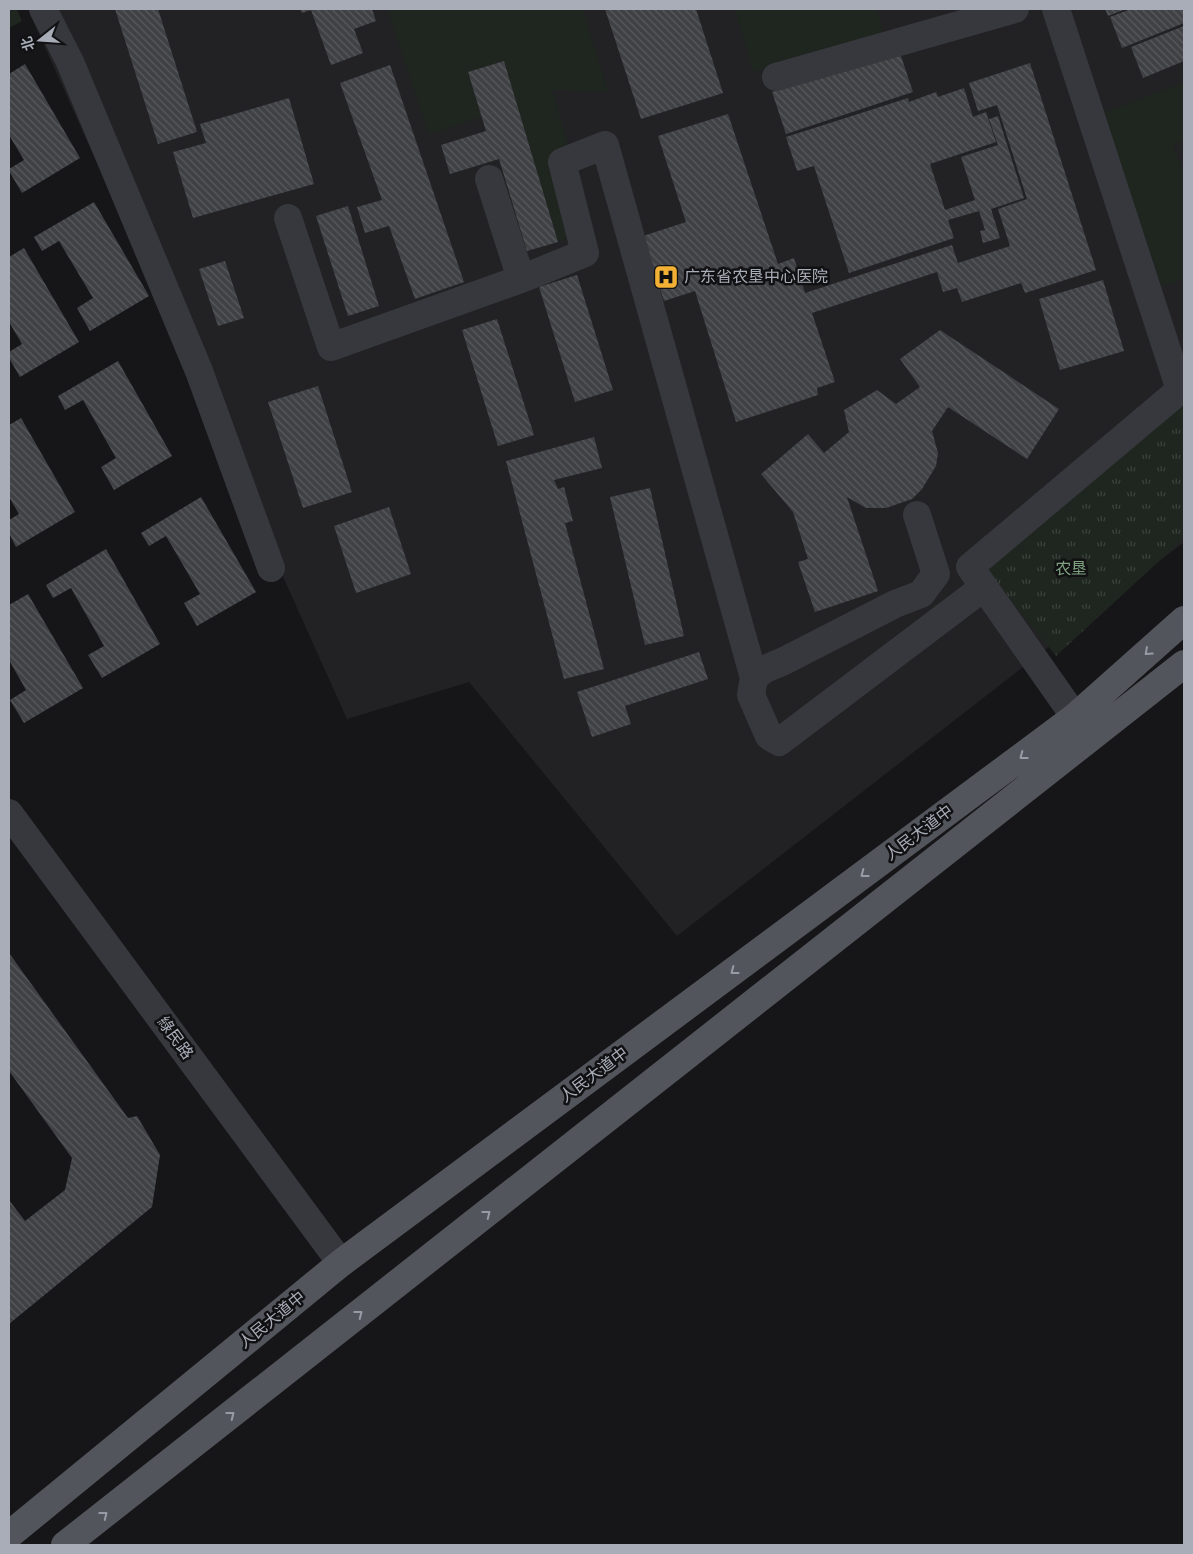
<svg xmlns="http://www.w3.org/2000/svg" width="1193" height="1554" font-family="'Varela Round','Noto Sans SC',sans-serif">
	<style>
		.built { fill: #222225 }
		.grass { fill: #1e261f }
		.park { fill: url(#park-tufts) }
		.building { fill: url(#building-back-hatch) }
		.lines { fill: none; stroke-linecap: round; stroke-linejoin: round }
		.minor { stroke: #37383d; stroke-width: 28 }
		.major { stroke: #53555c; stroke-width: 28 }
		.oneway { stroke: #979ba6 }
		.labels { text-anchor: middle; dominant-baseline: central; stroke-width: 5; stroke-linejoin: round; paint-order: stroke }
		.poi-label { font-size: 16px; fill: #a8adb8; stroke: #111113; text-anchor: start }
		.park-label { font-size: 16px; fill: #7fa381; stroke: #111113 }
		.street-label { font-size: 16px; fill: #a8adb8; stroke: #111113 }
	</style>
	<defs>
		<pattern id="park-tufts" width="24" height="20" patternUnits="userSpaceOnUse" patternTransform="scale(1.25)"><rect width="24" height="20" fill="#1e261f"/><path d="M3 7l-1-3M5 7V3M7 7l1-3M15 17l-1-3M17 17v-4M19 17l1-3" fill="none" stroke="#3c433d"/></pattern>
		<pattern id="building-back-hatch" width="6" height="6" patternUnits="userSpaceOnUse" patternTransform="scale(1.25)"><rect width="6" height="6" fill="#404145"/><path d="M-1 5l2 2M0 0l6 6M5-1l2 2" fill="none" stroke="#595a5e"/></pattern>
	</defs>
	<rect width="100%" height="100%" fill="#161618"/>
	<path class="built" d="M34 9H1184V542L677 936 469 682 347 719 29 12Z"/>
	<path class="grass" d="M9 9H17L22 21 9 28Z
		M387 9H583L608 92 552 90 593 225 558 242 504 61 468 72 481 117 429 135Z
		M735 9H877L884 34 753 72Z
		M1184 82V141L1173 145 1184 175V278L1162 287 1103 113Z"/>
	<path class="park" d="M1184 402V538L1056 656 987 571Z"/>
	<path class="building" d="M115 9H158L197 132 158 144Z
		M300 9H372L376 21 354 29 363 53 331 65 311 10 302 13Z
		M605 9H696L723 93 641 119Z
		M1105 9H1126L1108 16Z
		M1131 9H1184V23L1122 48 1110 17Z
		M1184 26V61L1143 78 1131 47Z
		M899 50 913 92 786 134 772 92Z
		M504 61 558 242 527 251 499 159 450 174 441 145 486 131 468 72Z
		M1030 63 1096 270 1025 293 1021 283 962 302 957 288 943 292 937 272 812 313 835 382 817 388 818 395 736 422 695 291 664 301 643 236 686 222 658 136 728 114 778 264 794 258 805 293 952 245 958 263 1010 246 998 209 1027 199 997 105 978 111 969 83Z
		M25 64 80 158 22 193 9 171V169L24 160 9 135V74Z
		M390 65 464 282 415 299 389 226 365 233 357 207 382 200 340 83Z
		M964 88 973 117 986 112 996 142 930 164 945 210 975 200 961 157 998 145 989 119 998 116 1024 198 991 209 1000 238 983 243 980 231 985 230 979 211 948 220 954 238 849 273 814 166 797 171 786 137 908 98 909 102 936 92 938 97Z
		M289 98 314 184 193 218 173 152 206 143 200 124Z
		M94 202 149 296 90 331 77 308 93 298 59 241 42 251 34 237Z
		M348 206 379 306 348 316 316 216Z
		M24 248 79 342 20 377 9 358V352L22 344 9 322V257Z
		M225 261 244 318 218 326 199 269Z
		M577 275 613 390 575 402 539 287Z
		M1103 280 1124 351 1060 370 1039 299Z
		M497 319 534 435 498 446 462 330Z
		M940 330 1059 409 1027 459 948 407 932 431 938 453 936 466 922 489 912 499 886 508H866L847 497 878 591 815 612 798 562 808 559 793 512 761 474 808 434 824 453 849 432 844 410 877 390 896 404 920 387 900 359Z
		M118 361 172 456 114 490 101 467 116 458 83 400 65 410 58 396Z
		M318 386 352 492 303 508 268 402Z
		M21 418 75 512 16 547 9 533V520L19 514 9 497V425Z
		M594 437 602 468 554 480 558 489 564 487 573 521 565 523 604 669 564 679 506 461Z
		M650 488 684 636 645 645 610 497Z
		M201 497 256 592 197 626 184 603 200 594 166 536 149 546 141 533Z
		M389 507 411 574 356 593 334 526Z
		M106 549 160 644 102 678 88 655 104 646 71 588 53 598 46 585Z
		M28 594 83 688 24 723 10 700 26 690 9 660V605Z
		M699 652 708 679 625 706 631 724 592 737 577 692Z
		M9 953 128 1118 137 1116 160 1155 152 1207 9 1324V1200L25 1221 65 1190 72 1158 9 1071Z"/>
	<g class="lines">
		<path class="minor" d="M43 9 70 62 199 371 271 568
			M1056 9 1180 390 970 567 1075 717
			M776 77 1015 9
			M489 179 521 279 585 253 562 162 605 145 754 678
			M288 218 331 347 521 279
			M917 515 936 574 921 594 895 604 784 661 765 669 754 678 751 695 769 736 779 742 984 587
			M9 813 341 1263"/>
		<path class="major" d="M9 1535 341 1263 1075 717 1184 620
			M65 1545 1184 664"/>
	</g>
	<defs><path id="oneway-chevron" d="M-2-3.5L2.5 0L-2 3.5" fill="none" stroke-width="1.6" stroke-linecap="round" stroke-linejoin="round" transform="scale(1.25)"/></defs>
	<g class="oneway">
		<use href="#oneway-chevron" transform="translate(1148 652) rotate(138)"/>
		<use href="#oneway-chevron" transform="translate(1023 756) rotate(143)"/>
		<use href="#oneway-chevron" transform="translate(864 874) rotate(143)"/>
		<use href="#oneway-chevron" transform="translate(734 971) rotate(143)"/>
		<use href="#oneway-chevron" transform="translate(487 1214) rotate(-38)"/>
		<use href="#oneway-chevron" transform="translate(359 1314) rotate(-38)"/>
		<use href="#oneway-chevron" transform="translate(231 1415) rotate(-38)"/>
		<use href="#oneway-chevron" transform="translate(104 1515) rotate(-38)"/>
	</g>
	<defs>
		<symbol id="hospital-square" viewBox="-11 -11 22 22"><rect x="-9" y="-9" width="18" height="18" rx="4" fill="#f2b134" stroke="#111113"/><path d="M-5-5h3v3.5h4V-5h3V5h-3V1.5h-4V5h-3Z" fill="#111"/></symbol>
	</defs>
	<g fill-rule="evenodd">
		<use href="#hospital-square" x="652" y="263" width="28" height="28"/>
	</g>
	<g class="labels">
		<g class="poi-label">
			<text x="684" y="277">广东省农垦中心医院</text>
		</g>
		<g class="park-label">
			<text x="1071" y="569">农垦</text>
		</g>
		<g class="street-label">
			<text transform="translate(919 833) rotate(-37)">人民大道中</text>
			<text transform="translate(175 1038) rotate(54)">綠民路</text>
			<text transform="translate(594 1075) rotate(-37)">人民大道中</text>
			<text transform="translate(272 1320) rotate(-39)">人民大道中</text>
		</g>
	</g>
	<rect width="1193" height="1554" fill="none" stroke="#a8adb8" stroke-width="20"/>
	<g transform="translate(40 40) rotate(253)" stroke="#111113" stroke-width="4" paint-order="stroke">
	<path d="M0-4L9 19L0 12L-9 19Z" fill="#a8adb8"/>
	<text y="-8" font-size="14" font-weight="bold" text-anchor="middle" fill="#a8adb8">北</text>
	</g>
</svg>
